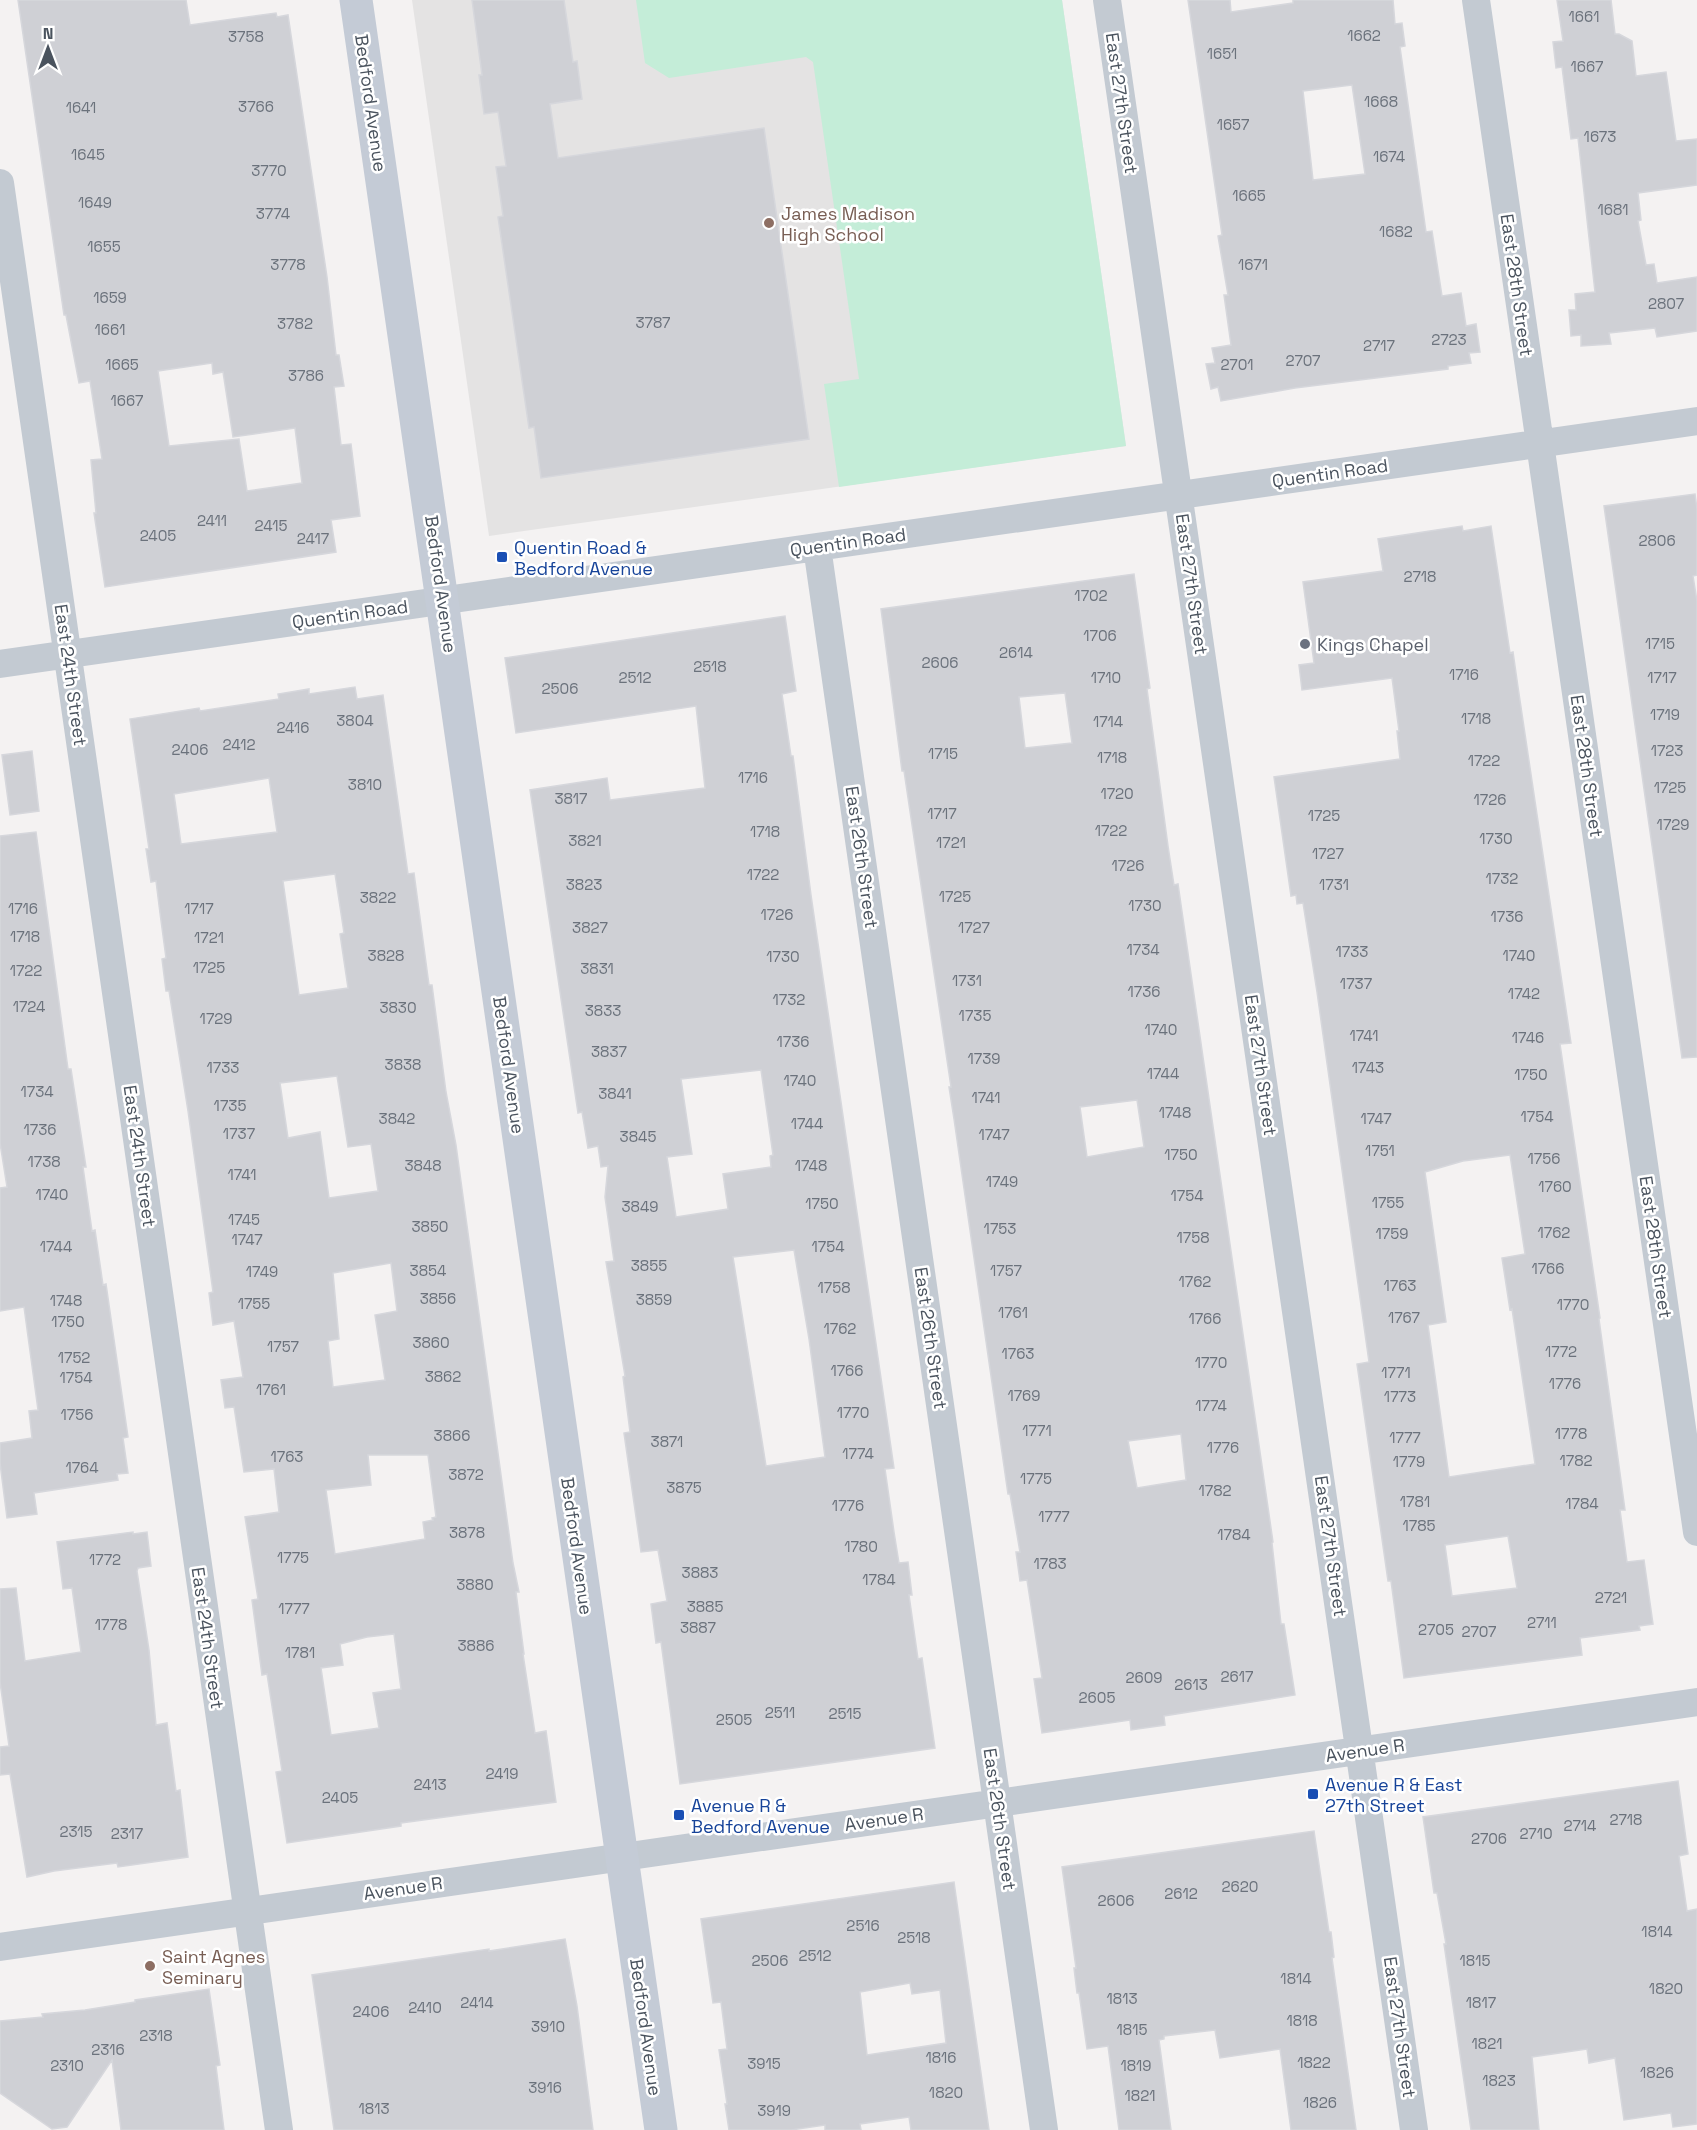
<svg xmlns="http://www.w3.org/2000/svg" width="1697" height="2130" font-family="'Space Grotesk',sans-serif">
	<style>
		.education { fill: #e4e3e3 }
		.green { fill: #c4edd8 }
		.building { fill: #cfd0d5; stroke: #d6d7dc; stroke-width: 1.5; fill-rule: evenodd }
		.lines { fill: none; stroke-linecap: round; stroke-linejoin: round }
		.minor { stroke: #c3cad2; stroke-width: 28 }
		.secondary { stroke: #c4cbd6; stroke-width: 33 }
		.education-dot { fill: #8d6e63; stroke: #fff; stroke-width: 2 }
		.transit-dot { fill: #1a4fb4; stroke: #fff; stroke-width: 2 }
		.worship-dot { fill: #6b7280; stroke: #fff; stroke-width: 2 }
		.labels { text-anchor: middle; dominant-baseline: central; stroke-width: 5; stroke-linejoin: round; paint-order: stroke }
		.number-label { font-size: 15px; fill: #6b727c }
		.street-label { font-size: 18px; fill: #4a535e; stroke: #fff }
		.education-label { font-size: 18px; fill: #785e54; stroke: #fff; text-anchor: start }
		.transit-label { font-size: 18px; fill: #164399; stroke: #fff; text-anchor: start }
		.worship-label { font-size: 18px; fill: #5b616d; stroke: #fff; text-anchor: start }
	</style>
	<rect width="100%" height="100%" fill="#f4f2f2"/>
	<path class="education" d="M412 0H1062L1126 446 489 536Z"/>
	<path class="green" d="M636 0H1062L1126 446 839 487 824 384 859 379 813 62 806 57 669 78 645 63Z"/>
	<path class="building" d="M18 0H186L190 25 276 13 277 17 288 15 327 277 336 355H339L344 386 334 387 341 445 351 444 360 516 331 520 336 552 105 587 94 513H96L91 460 102 459 90 381 79 383 66 315H64ZM212 363 213 374 223 372 233 437 295 428 302 483 247 491 239 439 169 446 158 371Z
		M472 0H564L573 62 577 61 582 99 550 104 558 158 764 128 809 439 541 478 534 427 529 428 498 217 503 216 496 167 506 166 498 112 484 114 479 75H482Z
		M1188 0H1230L1231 12 1293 3V0H1393L1395 24 1402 23 1405 46 1400 47 1426 232 1432 231 1442 296 1461 293 1466 326 1476 324 1480 352 1469 353 1471 363 1448 366V369L1295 388 1221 401 1218 387 1211 389 1206 364 1215 363 1212 348 1231 345 1224 295H1228L1218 236 1222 235ZM1352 85 1365 174 1313 180 1303 91Z
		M1557 0H1611L1615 34H1619L1632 41 1636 76 1666 72 1676 141 1697 139V185L1638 193 1641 220 1638 221 1646 265 1654 264 1657 283 1697 277V331L1657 337 1655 328 1609 333 1611 344 1581 346V335L1571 336 1569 310H1576L1575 294 1595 292 1578 138 1571 139 1562 67 1556 68 1553 42 1563 41Z
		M1695 494 1697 509V575L1693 576 1697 601V1057L1682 1058 1604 506Z
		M1462 526 1463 531 1491 526 1510 653 1513 652 1518 687 1571 1043 1560 1044 1600 1318 1599 1319 1625 1510H1620L1627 1562 1644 1560 1653 1624 1639 1626 1640 1630 1580 1638 1582 1655 1404 1678 1391 1581H1388L1357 1364 1369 1362 1317 992 1303 903 1297 904 1296 895 1291 896 1274 777 1400 759 1397 731H1399L1392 678 1302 690 1299 665 1314 663 1303 582 1383 571 1378 539ZM1510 1155 1525 1254 1502 1258 1510 1310 1512 1309 1535 1464 1449 1477 1428 1325 1446 1322 1425 1172 1463 1161ZM1508 1536 1517 1588 1452 1596 1445 1545Z
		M1134 574 1150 688 1147 689 1168 846 1174 885 1178 884 1273 1542 1272 1543 1281 1624H1284L1295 1695 1164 1716 1165 1725 1131 1730 1130 1720 1042 1733 1034 1679 1042 1678 1027 1580 1020 1581 1016 1552H1020L1010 1494H1008L954 1119 949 1087H951L904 771H902L881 609ZM1065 693 1072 743 1025 748 1019 697ZM1137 1100 1144 1147 1087 1157 1080 1107ZM1181 1434 1186 1480 1137 1488 1128 1441Z
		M785 616 796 691 782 694 791 756H793L811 895 894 1468 885 1469 894 1532 899 1563 908 1562 912 1595H909L918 1659 922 1658 935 1748 680 1784 661 1642 656 1643 651 1604 667 1601 658 1550 641 1552 624 1433 630 1432 623 1377 625 1376 606 1262 614 1261 605 1197 608 1166 601 1167 598 1146 588 1148 582 1112 578 1113 530 790 607 778 610 800 705 788 696 706 516 733 505 658ZM761 1070 773 1155 770 1156 771 1167 723 1174 728 1209 676 1217 667 1157 692 1154 681 1079ZM794 1250 809 1339 825 1457 766 1466 733 1257Z
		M355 687 357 699 383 695 408 874 414 873 429 985H432L446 1092 456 1145 513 1563 519 1592H516L524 1654H523L535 1733 546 1731 556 1802 401 1823V1826L287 1843 276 1772 282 1771 267 1674 262 1675 252 1600 258 1599 245 1517 279 1512 274 1469 244 1472 234 1407 225 1408 221 1380 243 1377 234 1321 213 1325 209 1293 213 1292 188 1111 169 991H166L162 959 166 958 160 913 156 881 151 882 146 849H149L130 719 199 708 200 711 279 699 278 694 309 689V694ZM269 778 277 832 181 844 174 794ZM335 874 344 933 340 934 348 988 299 995 283 881ZM337 1076 348 1147 371 1144 378 1191 329 1198 320 1132 288 1138 280 1083ZM391 1263 397 1311 375 1315 385 1380 333 1387 328 1341 339 1339 333 1273ZM368 1455H428L436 1517 432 1518 433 1520 423 1522 425 1539 335 1554 326 1490 371 1485ZM394 1634 401 1689 373 1693 379 1728 331 1735 321 1668 343 1665 340 1644 367 1637Z
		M32 751 39 811 10 815 2 755Z
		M36 832 68 1069H71L86 1167H83L92 1231 95 1230 103 1285 106 1284 128 1437 123 1438 128 1473 117 1474 118 1480 34 1493 37 1514 7 1518 0 1463V1443L32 1438 29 1411 38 1410 24 1307 0 1311V1188L7 1187 0 1143V836Z
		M133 1532V1534L147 1532 151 1566 138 1568 137 1571 149 1650 156 1725 167 1723 176 1791 180 1790 188 1857 118 1867 117 1863 54 1871 27 1877 10 1774 0 1775V1747L9 1746 0 1682V1589L16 1588 25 1661 81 1652 72 1588 63 1589 57 1542Z
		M1678 1781 1688 1854 1679 1856 1687 1911 1697 1909V2124L1673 2127 1671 2113 1624 2120 1615 2058 1589 2063 1587 2049 1532 2057 1539 2130H1471L1444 1944H1446L1437 1893H1434L1423 1817Z
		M1314 1831 1329 1932H1331L1334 1957 1332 1958 1356 2130H1291L1280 2049 1220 2058 1215 2030 1164 2036V2039L1159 2040 1171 2130H1119L1108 2046 1087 2049 1079 1993H1077L1074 1968H1076L1062 1867Z
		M954 1882 989 2130H911L909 2117 860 2124 861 2130H825V2125L791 2130H729L725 2104H727L719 2050 727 2049 721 2002 713 2003 701 1919ZM910 1983 912 1994 940 1990 946 2043 867 2055 860 1992Z
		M565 1939 577 2006 593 2130H334L312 1975 489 1949V1951Z
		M209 1989 220 2065 216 2066 224 2130H121L112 2060 67 2127 52 2129 0 2093V2021L43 2017 42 2014 85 2010 135 2002V2000Z"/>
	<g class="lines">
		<path class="minor" d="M1107 0 1414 2130
			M1476 0 1697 1532
			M0 183 279 2130
			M817 547 1044 2130
			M0 664 1697 421
			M0 1947 1697 1702"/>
		<path class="secondary" d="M356 0 661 2130"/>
	</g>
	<g class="education-dot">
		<circle cx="769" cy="223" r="6"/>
		<circle cx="150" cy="1966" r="6"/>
	</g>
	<g class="transit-dot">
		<rect x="496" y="551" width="12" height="12" rx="3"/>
		<rect x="1307" y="1788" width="12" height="12" rx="3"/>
		<rect x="673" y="1809" width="12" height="12" rx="3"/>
	</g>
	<circle class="worship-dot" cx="1305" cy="644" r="6"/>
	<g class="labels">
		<g class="number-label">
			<text x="1584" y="16">1661</text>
			<text x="1364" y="35">1662</text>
			<text x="246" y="36">3758</text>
			<text x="1222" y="53">1651</text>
			<text x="1587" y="66">1667</text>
			<text x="1381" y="101">1668</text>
			<text x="256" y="106">3766</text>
			<text x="81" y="107">1641</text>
			<text x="1233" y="124">1657</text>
			<text x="1600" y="136">1673</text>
			<text x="88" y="154">1645</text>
			<text x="1389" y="156">1674</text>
			<text x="269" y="170">3770</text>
			<text x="1249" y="195">1665</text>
			<text x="95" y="202">1649</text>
			<text x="1613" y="209">1681</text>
			<text x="273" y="213">3774</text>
			<text x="1396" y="231">1682</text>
			<text x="104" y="246">1655</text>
			<text x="288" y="264">3778</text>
			<text x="1253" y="264">1671</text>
			<text x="110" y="297">1659</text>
			<text x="1666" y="303">2807</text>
			<text x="653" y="322">3787</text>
			<text x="295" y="323">3782</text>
			<text x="110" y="329">1661</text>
			<text x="1449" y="339">2723</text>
			<text x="1379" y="345">2717</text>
			<text x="1303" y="360">2707</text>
			<text x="122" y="364">1665</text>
			<text x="1237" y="364">2701</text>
			<text x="306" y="375">3786</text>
			<text x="127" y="400">1667</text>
			<text x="212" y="520">2411</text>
			<text x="271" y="525">2415</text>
			<text x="158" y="535">2405</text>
			<text x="313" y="538">2417</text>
			<text x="1657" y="540">2806</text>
			<text x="1420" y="576">2718</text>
			<text x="1091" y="595">1702</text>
			<text x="1100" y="635">1706</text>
			<text x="1660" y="643">1715</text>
			<text x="1016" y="652">2614</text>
			<text x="940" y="662">2606</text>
			<text x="710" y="666">2518</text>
			<text x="1464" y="674">1716</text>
			<text x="635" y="677">2512</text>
			<text x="1106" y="677">1710</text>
			<text x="1662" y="677">1717</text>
			<text x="560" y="688">2506</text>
			<text x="1665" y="714">1719</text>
			<text x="1476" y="718">1718</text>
			<text x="355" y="720">3804</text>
			<text x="1108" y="721">1714</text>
			<text x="293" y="727">2416</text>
			<text x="239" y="744">2412</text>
			<text x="190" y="749">2406</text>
			<text x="1667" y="750">1723</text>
			<text x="943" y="753">1715</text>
			<text x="1112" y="757">1718</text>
			<text x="1484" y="760">1722</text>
			<text x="753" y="777">1716</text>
			<text x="365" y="784">3810</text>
			<text x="1670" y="787">1725</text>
			<text x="1117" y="793">1720</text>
			<text x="571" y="798">3817</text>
			<text x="1490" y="799">1726</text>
			<text x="942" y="813">1717</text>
			<text x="1324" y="815">1725</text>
			<text x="1673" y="824">1729</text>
			<text x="1111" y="830">1722</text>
			<text x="765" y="831">1718</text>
			<text x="1496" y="838">1730</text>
			<text x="585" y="840">3821</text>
			<text x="951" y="842">1721</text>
			<text x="1328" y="853">1727</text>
			<text x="1128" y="865">1726</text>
			<text x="763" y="874">1722</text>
			<text x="1502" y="878">1732</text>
			<text x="584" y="884">3823</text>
			<text x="1334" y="884">1731</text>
			<text x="955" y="896">1725</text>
			<text x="378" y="897">3822</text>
			<text x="1145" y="905">1730</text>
			<text x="23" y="908">1716</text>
			<text x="199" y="908">1717</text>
			<text x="777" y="914">1726</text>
			<text x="1507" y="916">1736</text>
			<text x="590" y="927">3827</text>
			<text x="974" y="927">1727</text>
			<text x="25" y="936">1718</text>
			<text x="209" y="937">1721</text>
			<text x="1143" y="949">1734</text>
			<text x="1352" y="951">1733</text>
			<text x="386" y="955">3828</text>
			<text x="1519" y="955">1740</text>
			<text x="783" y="956">1730</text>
			<text x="209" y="967">1725</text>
			<text x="597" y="968">3831</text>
			<text x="26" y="970">1722</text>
			<text x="967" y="980">1731</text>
			<text x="1356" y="983">1737</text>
			<text x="1144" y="991">1736</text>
			<text x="1524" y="993">1742</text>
			<text x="789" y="999">1732</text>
			<text x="29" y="1006">1724</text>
			<text x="398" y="1007">3830</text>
			<text x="603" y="1010">3833</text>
			<text x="975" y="1015">1735</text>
			<text x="216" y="1018">1729</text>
			<text x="1161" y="1029">1740</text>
			<text x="1364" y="1035">1741</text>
			<text x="1528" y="1037">1746</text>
			<text x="793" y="1041">1736</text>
			<text x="609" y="1051">3837</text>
			<text x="984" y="1058">1739</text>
			<text x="403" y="1064">3838</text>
			<text x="223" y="1067">1733</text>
			<text x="1368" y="1067">1743</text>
			<text x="1163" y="1073">1744</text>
			<text x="1531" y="1074">1750</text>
			<text x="800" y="1080">1740</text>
			<text x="37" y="1091">1734</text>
			<text x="615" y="1093">3841</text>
			<text x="986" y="1097">1741</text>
			<text x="230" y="1105">1735</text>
			<text x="1175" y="1112">1748</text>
			<text x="1537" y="1116">1754</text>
			<text x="397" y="1118">3842</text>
			<text x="1376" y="1118">1747</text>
			<text x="807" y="1123">1744</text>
			<text x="40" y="1129">1736</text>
			<text x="239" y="1133">1737</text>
			<text x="994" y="1134">1747</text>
			<text x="638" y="1136">3845</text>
			<text x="1380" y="1150">1751</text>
			<text x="1181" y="1154">1750</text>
			<text x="1544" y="1158">1756</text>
			<text x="44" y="1161">1738</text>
			<text x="423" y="1165">3848</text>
			<text x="811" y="1165">1748</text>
			<text x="242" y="1174">1741</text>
			<text x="1002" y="1181">1749</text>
			<text x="1555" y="1186">1760</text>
			<text x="52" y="1194">1740</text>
			<text x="1187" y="1195">1754</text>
			<text x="1388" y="1202">1755</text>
			<text x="822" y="1203">1750</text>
			<text x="640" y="1206">3849</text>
			<text x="244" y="1219">1745</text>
			<text x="430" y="1226">3850</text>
			<text x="1000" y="1228">1753</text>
			<text x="1554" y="1232">1762</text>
			<text x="1392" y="1233">1759</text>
			<text x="1193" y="1237">1758</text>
			<text x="247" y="1239">1747</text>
			<text x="56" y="1246">1744</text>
			<text x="828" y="1246">1754</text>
			<text x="649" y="1265">3855</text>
			<text x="1548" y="1268">1766</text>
			<text x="428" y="1270">3854</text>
			<text x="1006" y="1270">1757</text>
			<text x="262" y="1271">1749</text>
			<text x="1195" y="1281">1762</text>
			<text x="1400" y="1285">1763</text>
			<text x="834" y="1287">1758</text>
			<text x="438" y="1298">3856</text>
			<text x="654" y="1299">3859</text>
			<text x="66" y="1300">1748</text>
			<text x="254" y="1303">1755</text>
			<text x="1573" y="1304">1770</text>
			<text x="1013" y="1312">1761</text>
			<text x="1404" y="1317">1767</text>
			<text x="1205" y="1318">1766</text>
			<text x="68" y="1321">1750</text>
			<text x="840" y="1328">1762</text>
			<text x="431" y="1342">3860</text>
			<text x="283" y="1346">1757</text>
			<text x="1561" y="1351">1772</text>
			<text x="1018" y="1353">1763</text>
			<text x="74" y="1357">1752</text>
			<text x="1211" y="1362">1770</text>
			<text x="847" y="1370">1766</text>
			<text x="1396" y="1372">1771</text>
			<text x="443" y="1376">3862</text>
			<text x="76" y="1377">1754</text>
			<text x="1565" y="1383">1776</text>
			<text x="271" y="1389">1761</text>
			<text x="1024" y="1395">1769</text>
			<text x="1400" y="1396">1773</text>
			<text x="1211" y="1405">1774</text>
			<text x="853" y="1412">1770</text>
			<text x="77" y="1414">1756</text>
			<text x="1037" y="1430">1771</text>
			<text x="1571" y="1433">1778</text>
			<text x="452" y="1435">3866</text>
			<text x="1405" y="1437">1777</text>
			<text x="667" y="1441">3871</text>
			<text x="1223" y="1447">1776</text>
			<text x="858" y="1453">1774</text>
			<text x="287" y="1456">1763</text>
			<text x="1576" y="1460">1782</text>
			<text x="1409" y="1461">1779</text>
			<text x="82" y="1467">1764</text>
			<text x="466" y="1474">3872</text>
			<text x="1036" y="1478">1775</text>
			<text x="684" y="1487">3875</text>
			<text x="1215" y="1490">1782</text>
			<text x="1415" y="1501">1781</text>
			<text x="1582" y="1503">1784</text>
			<text x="848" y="1505">1776</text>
			<text x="1054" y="1516">1777</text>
			<text x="1419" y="1525">1785</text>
			<text x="467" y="1532">3878</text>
			<text x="1234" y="1534">1784</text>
			<text x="861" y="1546">1780</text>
			<text x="293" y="1557">1775</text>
			<text x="105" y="1559">1772</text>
			<text x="1050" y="1563">1783</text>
			<text x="700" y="1572">3883</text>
			<text x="879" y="1579">1784</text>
			<text x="475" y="1584">3880</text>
			<text x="1611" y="1597">2721</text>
			<text x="705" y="1606">3885</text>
			<text x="294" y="1608">1777</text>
			<text x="1542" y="1622">2711</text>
			<text x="111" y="1624">1778</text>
			<text x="698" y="1627">3887</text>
			<text x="1436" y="1629">2705</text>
			<text x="1479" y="1631">2707</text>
			<text x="476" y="1645">3886</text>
			<text x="300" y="1652">1781</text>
			<text x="1237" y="1676">2617</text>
			<text x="1144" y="1677">2609</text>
			<text x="1191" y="1684">2613</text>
			<text x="1097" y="1697">2605</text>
			<text x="780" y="1712">2511</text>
			<text x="845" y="1713">2515</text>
			<text x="734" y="1719">2505</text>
			<text x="502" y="1773">2419</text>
			<text x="430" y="1784">2413</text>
			<text x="340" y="1797">2405</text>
			<text x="1626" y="1819">2718</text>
			<text x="1580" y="1825">2714</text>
			<text x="76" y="1831">2315</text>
			<text x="127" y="1833">2317</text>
			<text x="1536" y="1833">2710</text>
			<text x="1489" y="1838">2706</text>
			<text x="1240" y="1886">2620</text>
			<text x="1181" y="1893">2612</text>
			<text x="1116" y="1900">2606</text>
			<text x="863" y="1925">2516</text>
			<text x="1657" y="1931">1814</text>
			<text x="914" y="1937">2518</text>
			<text x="815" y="1955">2512</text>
			<text x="770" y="1960">2506</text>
			<text x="1475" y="1960">1815</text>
			<text x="1296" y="1978">1814</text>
			<text x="1666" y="1988">1820</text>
			<text x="1122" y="1998">1813</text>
			<text x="477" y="2002">2414</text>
			<text x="1481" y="2002">1817</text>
			<text x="425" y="2007">2410</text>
			<text x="371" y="2011">2406</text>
			<text x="1302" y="2020">1818</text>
			<text x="548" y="2026">3910</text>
			<text x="1132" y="2029">1815</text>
			<text x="156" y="2035">2318</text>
			<text x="1487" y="2043">1821</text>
			<text x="108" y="2049">2316</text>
			<text x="941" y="2057">1816</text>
			<text x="1314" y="2062">1822</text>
			<text x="764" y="2063">3915</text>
			<text x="67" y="2065">2310</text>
			<text x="1136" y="2065">1819</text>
			<text x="1657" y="2072">1826</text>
			<text x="1499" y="2080">1823</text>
			<text x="545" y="2087">3916</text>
			<text x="946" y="2092">1820</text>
			<text x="1140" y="2095">1821</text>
			<text x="1320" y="2102">1826</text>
			<text x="374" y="2108">1813</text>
			<text x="774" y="2110">3919</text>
		</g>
		<g class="street-label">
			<text transform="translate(371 103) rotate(82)">Bedford Avenue</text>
			<text transform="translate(1122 103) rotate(82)">East 27th Street</text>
			<text transform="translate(1517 285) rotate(82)">East 28th Street</text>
			<text transform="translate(1330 473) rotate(-8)">Quentin Road</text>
			<text transform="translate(848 542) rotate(-8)">Quentin Road</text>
			<text transform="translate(441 584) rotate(82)">Bedford Avenue</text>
			<text transform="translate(1192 584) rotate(82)">East 27th Street</text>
			<text transform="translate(350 614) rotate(-8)">Quentin Road</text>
			<text transform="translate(71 675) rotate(82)">East 24th Street</text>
			<text transform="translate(1587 766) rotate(82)">East 28th Street</text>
			<text transform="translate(862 857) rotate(82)">East 26th Street</text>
			<text transform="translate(509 1065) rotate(82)">Bedford Avenue</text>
			<text transform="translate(1261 1065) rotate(82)">East 27th Street</text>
			<text transform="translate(140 1156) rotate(82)">East 24th Street</text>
			<text transform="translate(1656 1247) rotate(82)">East 28th Street</text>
			<text transform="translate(931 1338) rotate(82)">East 26th Street</text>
			<text transform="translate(577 1546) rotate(82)">Bedford Avenue</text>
			<text transform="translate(1331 1546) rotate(82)">East 27th Street</text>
			<text transform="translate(208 1638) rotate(82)">East 24th Street</text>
			<text transform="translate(1365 1750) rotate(-8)">Avenue R</text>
			<text transform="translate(884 1819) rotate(-8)">Avenue R</text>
			<text transform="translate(1000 1819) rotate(82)">East 26th Street</text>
			<text transform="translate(403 1888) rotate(-8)">Avenue R</text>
			<text transform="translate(646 2027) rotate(82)">Bedford Avenue</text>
			<text transform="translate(1400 2027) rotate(82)">East 27th Street</text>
		</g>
		<g class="education-label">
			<text x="781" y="213">James Madison<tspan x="781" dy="21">High School</tspan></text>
			<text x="162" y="1956">Saint Agnes<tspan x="162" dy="21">Seminary</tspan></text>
		</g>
		<g class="transit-label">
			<text x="514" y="547">Quentin Road &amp;<tspan x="514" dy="21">Bedford Avenue</tspan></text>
			<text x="1325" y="1784">Avenue R &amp; East<tspan x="1325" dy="21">27th Street</tspan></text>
			<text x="691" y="1805">Avenue R &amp;<tspan x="691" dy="21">Bedford Avenue</tspan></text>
		</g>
		<g class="worship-label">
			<text x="1317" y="644">Kings Chapel</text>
		</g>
	</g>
	<g transform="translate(48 48)" stroke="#ffffff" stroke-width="4.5" paint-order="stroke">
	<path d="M0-4.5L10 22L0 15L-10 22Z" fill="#4a535e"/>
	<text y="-9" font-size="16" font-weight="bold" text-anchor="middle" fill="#4a535e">N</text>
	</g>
</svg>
